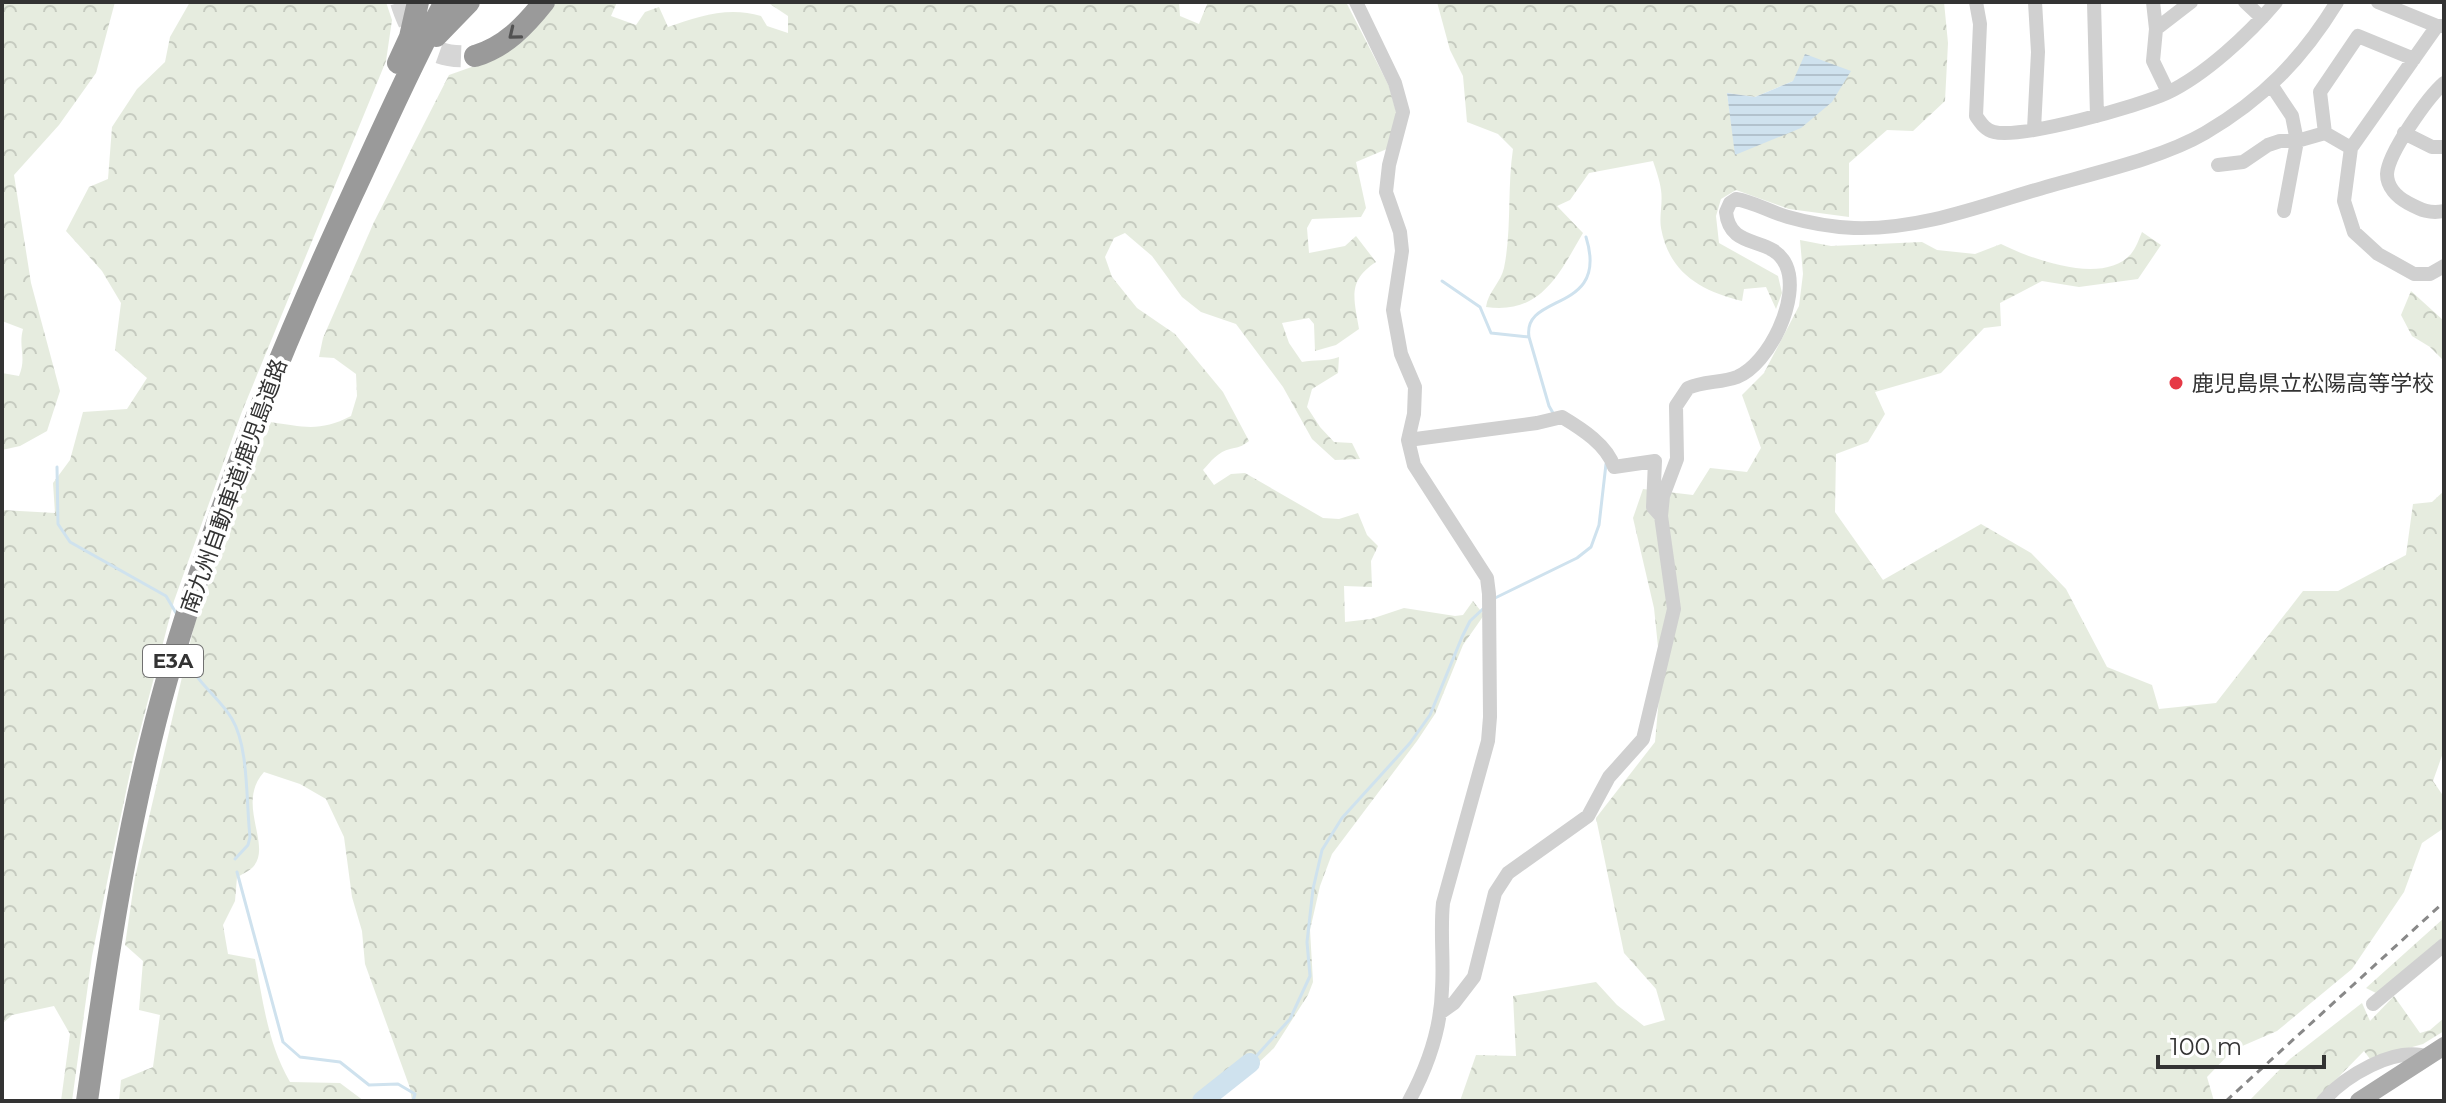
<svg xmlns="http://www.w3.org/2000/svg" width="2446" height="1103" font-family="Montserrat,'Noto Sans JP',sans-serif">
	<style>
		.forest { fill: url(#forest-crowns); fill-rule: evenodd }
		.water { fill: url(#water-rules) }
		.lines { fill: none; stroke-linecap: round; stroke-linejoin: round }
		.stream { stroke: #cfe2ee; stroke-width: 3 }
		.river { stroke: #cfe2ee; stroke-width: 20 }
		.highway-tunnel { stroke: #d6d6d6; stroke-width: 22; stroke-dasharray: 22 11; stroke-linecap: butt }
		.minor { stroke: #d0d0d0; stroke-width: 14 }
		.major { stroke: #ababab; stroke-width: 18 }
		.highway { stroke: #9a9a9a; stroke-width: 22 }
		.rail { stroke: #888; stroke-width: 3; stroke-dasharray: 8 6; stroke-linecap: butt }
		.oneway { stroke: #525252 }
		.poi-dot { fill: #e63946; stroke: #fff; stroke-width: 3 }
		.labels { text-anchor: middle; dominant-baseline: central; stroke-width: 8; stroke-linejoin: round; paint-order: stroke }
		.shield { fill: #fff; stroke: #707070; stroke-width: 2 }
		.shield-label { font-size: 20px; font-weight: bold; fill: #333 }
		.poi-label { font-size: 22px; fill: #333; stroke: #fff; text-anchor: start }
		.street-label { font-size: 22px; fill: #333; stroke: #fff }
	</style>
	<defs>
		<pattern id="forest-crowns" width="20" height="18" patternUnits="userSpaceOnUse" patternTransform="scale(2)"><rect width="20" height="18" fill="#e6ecdf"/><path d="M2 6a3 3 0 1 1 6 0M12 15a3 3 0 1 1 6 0" fill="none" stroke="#c6cbc0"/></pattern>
		<pattern id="water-rules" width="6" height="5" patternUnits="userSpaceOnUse" patternTransform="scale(2)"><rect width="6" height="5" fill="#cfe2ee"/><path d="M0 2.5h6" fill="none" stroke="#b2c2cd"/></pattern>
	</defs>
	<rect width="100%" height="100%" fill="#fff"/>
	<path class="forest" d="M2 2H115L96 73 59 125 14 175 31 283 60 391 47 431 20 446 2 450V373L19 376C27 357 18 348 23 329L2 321Z
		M190 2H386L392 20 386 61 241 414 174 601 134 754 113 853 92 956 72 1101H61L70 1034 54 1006 12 1015 2 1024V510L55 513 53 483 70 460 83 412 127 409 147 378 115 350 121 303 102 271 66 231 89 187 108 179 112 127 137 89 165 62 170 37Z
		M555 2H617L611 16 636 25 645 12 659 7 668 27C698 16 729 6 761 16L767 26 788 33V16L767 2H1179L1180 16 1199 24 1208 2H1346L1389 86 1397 115 1394 146 1356 162 1366 208 1361 217 1312 219 1307 228 1309 253 1345 246 1356 236 1376 262C1347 281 1354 298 1359 329L1336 345 1315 351 1314 324 1309 318 1282 323 1289 343 1302 362C1315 359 1326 362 1339 357L1338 373 1312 389 1307 407 1320 427 1334 442 1352 443 1360 459 1335 460 1312 439 1283 387 1236 324 1201 312 1182 297 1152 256 1125 233 1114 238 1105 257 1112 277 1137 308 1175 334 1223 392 1249 441C1241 447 1239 447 1230 449 1219 451 1210 462 1203 470L1214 485 1231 474 1245 473 1323 518 1339 519 1358 513 1367 535 1378 546 1371 561 1372 587 1344 586 1345 622 1371 619 1404 608 1455 616 1463 615 1473 601 1484 615 1463 645 1435 714 1417 741 1332 854 1320 886 1310 930 1313 982 1308 995 1274 1048 1218 1101H412L410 1088 365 964 362 931 352 897 344 837 326 799 300 784 264 772C235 804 273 845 253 867 249 871 241 875 237 877L235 901 223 925 228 954 255 959C263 1002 268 1044 290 1082L340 1083 364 1101H119L121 1080 153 1067 160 1015 139 1010 143 961 125 945 135 877 194 626 234 509 270 422C304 427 320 432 351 416L357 396 356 374 334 358 319 357 323 338 374 222 449 75 497 58 528 36Z
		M1437 2H1944L1948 43 1945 101 1913 131 1887 130 1849 163V217L1789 209 1736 190 1721 199 1716 216 1719 243 1778 276 1782 293 1776 309 1766 287 1744 289 1742 301C1701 291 1669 273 1661 228 1659 216 1663 203 1661 190 1660 181 1656 170 1653 161L1589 173 1570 200 1557 206 1583 233C1559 274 1541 315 1486 307 1488 292 1501 282 1504 268 1512 229 1507 188 1513 149L1498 134 1467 122 1463 76 1450 50ZM1793 81 1736 155 1727 93 1755 97Z
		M2142 232 2161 245 2138 279 2079 287 2042 281 2000 303 2001 326 1984 328 1941 373 1875 392 1885 414 1868 442 1836 454 1835 512 1883 580 1981 524 2031 553 2066 589 2107 667 2152 685 2159 709 2216 703 2303 591H2338L2406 555 2413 504 2432 502 2444 491V750L2433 781 2444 797V828L2422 843 2404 892 2352 969 2277 1031 2233 1050 2207 1077 2214 1101H1460L1476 1055 1516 1056 1513 996 1596 982 1617 1005 1644 1026 1665 1020 1656 989 1624 953 1596 818 1655 742 1661 676 1654 608 1633 518 1643 489 1693 495 1710 468 1747 472 1761 448 1742 395 1764 373 1799 306 1803 274 1800 240 1831 246 1922 242 1937 250 1975 254 2001 244C2031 259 2103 286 2131 254 2136 248 2139 239 2142 232Z
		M2411 291 2444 321V361L2430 347 2412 336 2401 315Z
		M2444 918V940L2378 994 2366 988Z
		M2394 996 2420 1033 2430 1030 2444 1018V1031L2423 1044 2370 1059 2364 1051 2315 1101H2249L2290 1059 2362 1003 2370 1021Z"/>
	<path class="water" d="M1805 54 1851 71 1832 102 1801 128 1735 155 1727 93 1755 97 1793 81Z"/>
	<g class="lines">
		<path class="stream" d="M1442 281 1480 307 1491 333 1529 337 1549 406 1553 413
			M1529 337C1522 292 1610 314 1586 237
			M57 467 58 524 70 542 166 596 176 613
			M1493 599 1577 558 1591 547 1599 525 1606 464
			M185 652C192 681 218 695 232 719 249 747 246 803 250 837L248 845 235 859
			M237 872 283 1042 300 1057 340 1062 369 1085 398 1084 415 1094 413 1101
			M1250 1063 1290 1019 1310 976 1307 942 1313 889 1322 850 1342 818 1410 743 1430 715 1462 637 1470 621 1485 607"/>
		<path class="river" d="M1202 1101 1250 1063"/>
		<path class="highway-tunnel" d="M401 2C414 43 431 59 475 56"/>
		<path class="minor" d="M1356 2 1395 83 1403 112 1389 165 1386 192 1400 232 1402 251 1393 310 1401 354 1415 387 1414 414 1408 440 1414 465 1487 578 1489 594 1490 717 1488 741 1443 903C1440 932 1444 960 1442 989 1441 1030 1428 1066 1409 1101
			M1976 2 1980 24 1976 116C1981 123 1985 130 1994 132 2022 139 2139 106 2167 93 2205 75 2249 34 2276 2
			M2094 2 2097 116
			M2153 2 2156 29 2153 61 2168 92
			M2245 2 2262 18
			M2378 2 2437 26H2444
			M2437 26 2351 148 2344 201 2354 232 2378 254 2414 274H2430L2444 266
			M2156 29 2191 2
			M2444 83C2428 97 2388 153 2387 174 2387 187 2397 197 2408 203 2421 210 2430 214 2444 211
			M2272 86 2292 116 2297 141 2284 211
			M2034 129 2038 52 2035 2
			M2325 133 2320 92 2358 36 2414 59
			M2404 133 2432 147H2444
			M2218 165 2243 162 2268 145 2280 141H2297L2325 133 2351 148
			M1408 440 1537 423 1562 417C1582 429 1607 445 1614 467L1655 461 1653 507 1661 516
			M2373 1004 2444 945
			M1440 1013 1454 1003 1474 977 1495 893 1508 873 1588 816 1609 777 1643 739 1674 609 1661 516 1663 496 1677 459 1676 406 1688 388C1703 381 1721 383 1737 377 1769 364 1801 298 1786 265 1772 234 1730 252 1726 212L1730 203 1736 199C1754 202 1770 212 1788 217 1809 223 1832 227 1854 228 1915 230 1973 209 2032 191 2084 175 2159 160 2205 133 2263 99 2302 59 2337 2
			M2323 1101C2344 1077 2395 1045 2428 1057"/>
		<path class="major" d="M2359 1101 2444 1046"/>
		<path class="highway" d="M436 36 469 2
			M475 56C505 47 525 26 544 2
			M398 63 410 37 418 2
			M87 1101C107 960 128 816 167 679 215 511 280 351 353 193 383 129 411 64 445 2"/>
		<path class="rail" d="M2226 1101 2444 902"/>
	</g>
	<defs><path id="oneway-chevron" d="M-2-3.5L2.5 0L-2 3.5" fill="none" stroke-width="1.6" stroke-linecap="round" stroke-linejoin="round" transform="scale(2)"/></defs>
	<use class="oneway" href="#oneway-chevron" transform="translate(514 34) rotate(141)"/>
	<circle class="poi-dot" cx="2176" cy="383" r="8"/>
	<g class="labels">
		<rect class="shield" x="143" y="645" width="60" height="32" rx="6"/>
		<g class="shield-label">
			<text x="173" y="661">E3A</text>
		</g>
		<g class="poi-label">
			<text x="2192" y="383">鹿児島県立松陽高等学校</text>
		</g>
		<g class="street-label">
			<text transform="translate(234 486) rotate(-70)">南九州自動車道;鹿児島道路</text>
		</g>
	</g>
	<rect width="2446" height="1103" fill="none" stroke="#333333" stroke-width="8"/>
	<path d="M2158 1055v12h166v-12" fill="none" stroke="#333333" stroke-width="4"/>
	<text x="2170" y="1055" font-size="24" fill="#333333" stroke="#ffffff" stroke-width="6" paint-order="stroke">100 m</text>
</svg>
